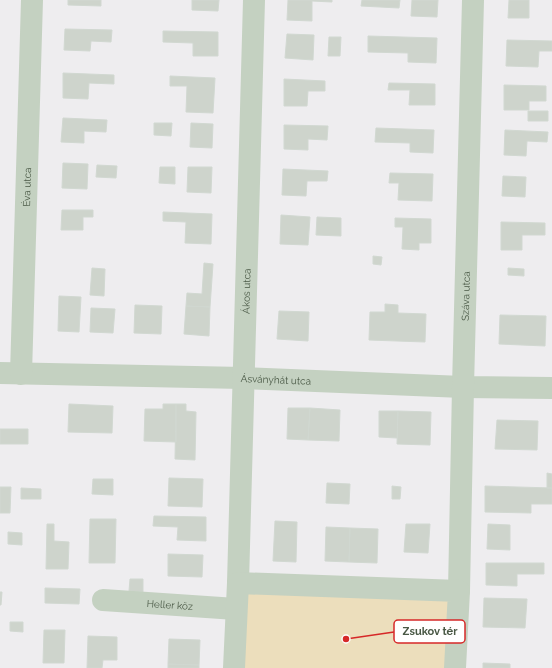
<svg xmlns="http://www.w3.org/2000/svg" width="552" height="668" font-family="Raleway,sans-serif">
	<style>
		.green { fill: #ecdebc }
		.building { fill: #ced4cc; stroke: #d1d8d1 }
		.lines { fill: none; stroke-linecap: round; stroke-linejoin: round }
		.minor { stroke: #c4d1c1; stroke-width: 22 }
		.labels { text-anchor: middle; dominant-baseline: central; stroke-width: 4; stroke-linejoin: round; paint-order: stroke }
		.street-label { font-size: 10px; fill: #4a5946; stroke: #fff }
		.leader { fill: none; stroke: #d62828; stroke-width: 1.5 }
		.callout-dot { fill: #d62828; stroke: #fff; stroke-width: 1.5 }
		.callout { fill: #fff; stroke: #d62828; stroke-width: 1.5 }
		.callout-label { font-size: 11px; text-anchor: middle; font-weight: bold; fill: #4a5946 }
	</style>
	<rect width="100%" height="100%" fill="#eeedef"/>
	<path class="green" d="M238 583 459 591 455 668H234Z"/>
	<path class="building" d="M68 0H101V6L68 5Z
		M192 0H219L218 11 192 10Z
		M288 0H332V2L312 1V21L287 20Z
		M362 0H400L399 8 361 6Z
		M412 0H438L437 17 411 16Z
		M509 0H529V18H508Z
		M65 29 112 30 111 42 91 41 90 51 64 50Z
		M163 31 218 32V56H193V43L163 42Z
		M287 34 314 35 313 60 285 58Z
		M368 36 437 38 436 63 408 62V53L368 52Z
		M329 37H341L340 56H328Z
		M507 40 552 41V51H539L538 67 506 66Z
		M63 73 114 75V84L89 83 88 99 63 98Z
		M170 76 215 78 213 113 186 112 187 86H170Z
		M284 79 325 81V91H308L307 106H284Z
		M389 83 435 84V105H409L410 90H388Z
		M504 85 546 86V101H529V110H504Z
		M528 111H548V121H528Z
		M63 118 107 120 106 132 84 131V143L61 142Z
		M154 123H172L171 136 154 135Z
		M191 123 213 124 212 148 190 147Z
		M284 125 328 126 327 140 308 139V150L284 149Z
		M376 128 434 130 433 153 410 152V143L375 142Z
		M505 130 548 132 547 142 527 141 526 156 504 155Z
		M63 163 88 164 87 189 62 188Z
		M97 165 117 166 116 178 96 177Z
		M160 167H175V184L159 183Z
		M188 167H212L211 193 187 192Z
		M283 169 328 171 327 181H307L306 196 282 195Z
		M390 173 433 174 432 201 398 200 399 183H389Z
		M503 176 526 177 525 197 502 196Z
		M62 210H93V217H83V230H61Z
		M163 212 212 214 211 244 185 243 186 222 163 221Z
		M281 215 310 217 308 245 280 244Z
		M317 217 341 218V236L316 235Z
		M395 218 431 219V243H419V250L402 249 403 227H395Z
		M501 222 545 223V235H522V250H501Z
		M373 256 382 257 381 265 373 264Z
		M204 263 213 264 210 307 186 306 187 293 202 294Z
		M92 268 105 269 104 296 90 295Z
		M508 268 524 269V276L508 275Z
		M59 296 81 297 79 332 58 331Z
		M385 304 398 305V313L426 314 425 342 369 340 370 312H385Z
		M135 305 162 306 161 334 134 333Z
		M186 306 210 307 209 336 184 334Z
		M91 308 115 309 113 333 90 332Z
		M279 311 309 312 308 341 277 339Z
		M500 315 546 316 545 346 499 344Z
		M69 404 113 406 112 433 68 432Z
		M163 404H176V442L144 441 145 409H163Z
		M176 404H186V411L196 412 195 460 175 459Z
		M288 408H310L308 440 287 439Z
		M310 408 340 410 339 441 308 440Z
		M379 411H398L397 438 379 437Z
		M398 411 431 412 430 445 397 444Z
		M497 420 538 421 537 450 495 449Z
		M0 429H28V444H0Z
		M547 473 552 474V488H547Z
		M169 478 203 479 202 507 168 506Z
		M93 479H113V495L92 494Z
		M327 483 350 484 349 504 326 503Z
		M392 486 401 487 400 499H392Z
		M485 486 552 488V504H531V513L485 512Z
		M0 487H11L10 513H0Z
		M21 488 41 489V499H21Z
		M154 516 206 517V541L177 540 178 527 153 526Z
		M90 519H116L115 563H89Z
		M275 521 297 522 296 562 273 561Z
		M47 524H54V541L69 542 68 569H46Z
		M406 524H430L428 553 404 552Z
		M488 524 510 525V550L487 549Z
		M326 527 350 528 349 562 325 561Z
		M350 528 378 529 377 563 349 562Z
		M8 532 22 533V545L8 544Z
		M168 554 203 555 202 577 168 576Z
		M486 563H544V574H517V586L486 585Z
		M130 579H143V592L129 591Z
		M45 588 80 589 79 604 45 603Z
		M0 592H2L1 605H0Z
		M484 598 527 599 525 628 483 627Z
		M10 622H23V632L10 631Z
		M44 630H65L64 663H43Z
		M88 636 117 637V660H103L102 668H87Z
		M169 639 200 640 199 665 168 664Z
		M483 663 510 664V668H483Z
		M168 664 199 665V668H168Z"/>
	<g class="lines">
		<g class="minor">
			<path id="s1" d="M0 373 243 378 463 387 552 388"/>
			<path id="s2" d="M21 374 32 0"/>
			<path id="s3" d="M238 583 254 0"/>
			<path id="s4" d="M459 591 463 387 473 0"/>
			<path id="s5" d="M103 600 236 609"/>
			<path d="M234 668 238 583 459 591 455 668"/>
		</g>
	</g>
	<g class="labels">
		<g class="street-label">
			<text stroke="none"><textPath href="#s2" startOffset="187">Éva utca</textPath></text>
			<text stroke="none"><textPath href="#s3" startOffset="292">Ákos utca</textPath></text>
			<text stroke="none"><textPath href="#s4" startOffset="295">Száva utca</textPath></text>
			<text stroke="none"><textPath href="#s1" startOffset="276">Ásványhát utca</textPath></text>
			<text stroke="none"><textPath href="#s5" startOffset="67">Heller köz</textPath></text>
		</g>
	</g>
	<path class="leader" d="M346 639L394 632"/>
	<circle class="callout-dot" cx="346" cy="639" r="4"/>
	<rect class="callout" x="394" y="620" width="71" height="23" rx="4"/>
	<g class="callout-label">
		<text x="430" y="635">Zsukov tér</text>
	</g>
</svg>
